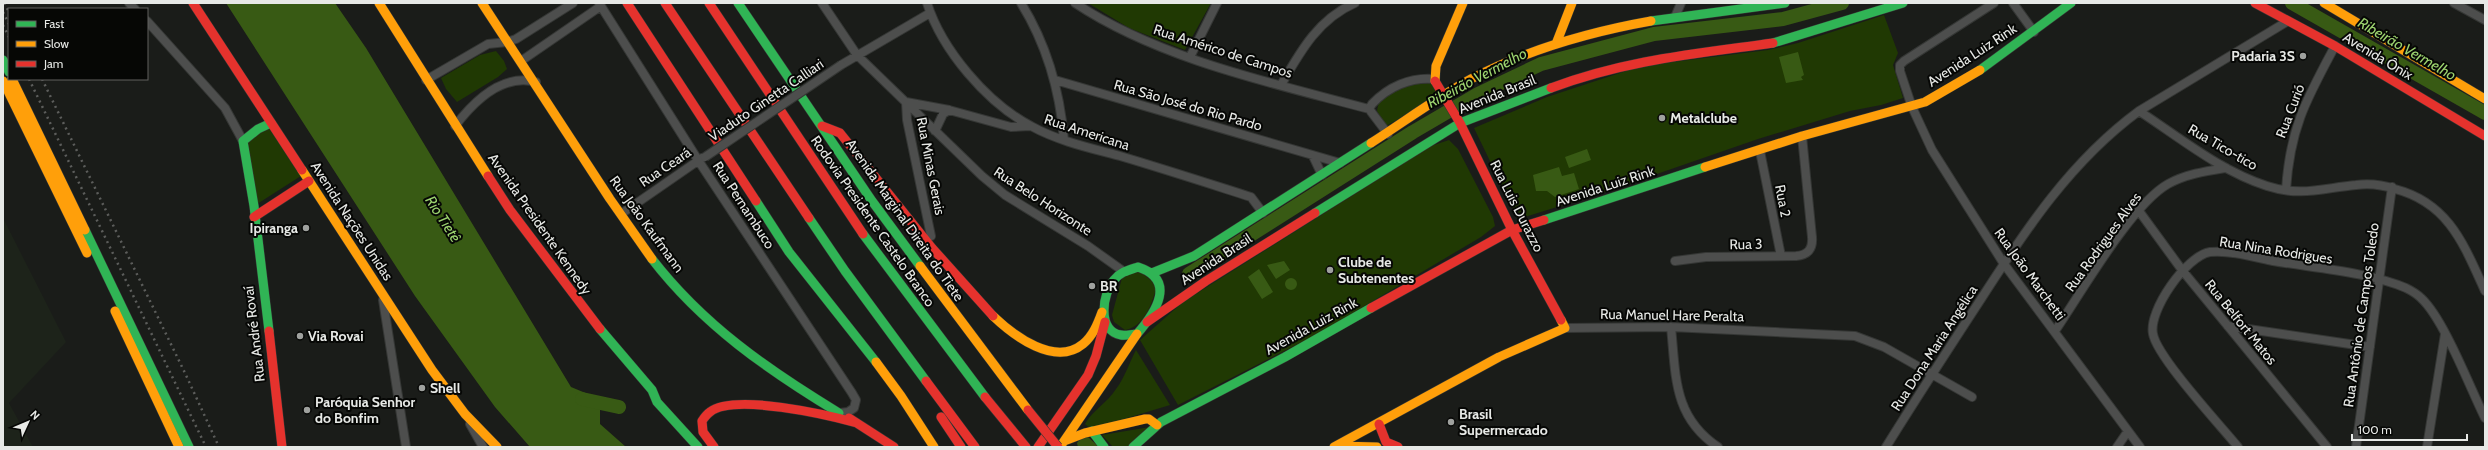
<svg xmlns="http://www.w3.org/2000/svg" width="2488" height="450" font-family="Cabin,sans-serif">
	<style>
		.built { fill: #1d231a }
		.green { fill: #203903 }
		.forest { fill: #33520f }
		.water { fill: #385a14 }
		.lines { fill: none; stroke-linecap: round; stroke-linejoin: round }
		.river { stroke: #385a14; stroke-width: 14 }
		.street-casing { stroke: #353735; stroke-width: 10 }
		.fast-casing { stroke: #353735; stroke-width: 10 }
		.slow-casing { stroke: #353735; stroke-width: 10 }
		.jam-casing { stroke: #353735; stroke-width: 10 }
		.street { stroke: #4d4e4d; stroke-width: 8 }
		.fast { stroke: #30b455; stroke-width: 9 }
		.slow { stroke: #ff9f0a; stroke-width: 9 }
		.jam { stroke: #e5322d; stroke-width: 9 }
		.rail { stroke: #5c5d5b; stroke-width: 2.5; stroke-dasharray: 2 4; stroke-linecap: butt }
		.street-bridge-casing { stroke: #353735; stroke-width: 10; stroke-linecap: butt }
		.jam-bridge-casing { stroke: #353735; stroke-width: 10; stroke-linecap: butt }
		.street-bridge { stroke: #4d4e4d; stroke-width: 8 }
		.jam-bridge { stroke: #e5322d; stroke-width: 9 }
		.poi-dot { fill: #9fa19e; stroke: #060705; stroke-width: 1.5 }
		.labels { text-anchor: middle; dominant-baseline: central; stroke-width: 4; stroke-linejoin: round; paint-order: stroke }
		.street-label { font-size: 14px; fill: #e7e9e6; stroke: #060705 }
		.poi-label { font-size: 14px; font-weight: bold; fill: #e7e9e6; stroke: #060705; text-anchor: start }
		.water-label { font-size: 15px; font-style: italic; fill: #9cd36f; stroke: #060705 }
	</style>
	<rect width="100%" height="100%" fill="#1a1c19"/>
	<path class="built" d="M3 218 66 342 9 403 33 447H3Z"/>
	<path class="green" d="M1088 3H1211L1185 50 1129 28Z
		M1884 15 1898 53 1893 65 1903 98 1881 105 1850 111 1758 139 1602 193 1518 219 1474 128 1547 97 1641 66 1768 50 1798 43Z
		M496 51 504 61 507 69 498 77 457 102 446 89 441 78 480 55Z
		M1429 81 1438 92 1435 99 1386 126 1377 111 1379 101C1394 90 1410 83 1429 81Z
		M271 123 304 174 254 206 243 141Z
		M1449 140 1458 149 1493 217 1495 226 1481 237 1314 336 1178 405 1140 340 1183 302 1431 146Z
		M1138 270 1157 285C1153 301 1145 327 1125 330L1114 322 1112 315 1122 278Z
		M1136 350 1170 405 1091 429 1085 424C1093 410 1107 403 1116 389 1125 377 1129 363 1136 350Z
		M1150 427 1132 447H1113L1102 435Z"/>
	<path class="forest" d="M1088 437 1099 447H1078L1077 443 1080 439Z"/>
	<path class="water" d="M226 3H335L366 48 571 387 600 399V424L626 447H530L495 407 415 296Z
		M1798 52 1804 75 1801 77 1803 80 1786 83 1779 57Z
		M1587 149 1591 160 1569 168 1565 157Z
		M1559 167 1562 176 1574 173 1579 189 1555 197 1547 191H1536L1533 175Z
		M1284 261 1290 270 1276 279 1267 265Z
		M1259 269 1273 292 1262 299 1248 277Z
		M1285 284a6 6 0 1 1 12 0a6 6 0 1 1-12 0Z"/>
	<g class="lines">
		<path class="river" d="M2292 3 2485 113
			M1189 274 1413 132 1478 94 1541 64 1654 34 1783 19 1842 3
			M582 399 619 407"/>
		<defs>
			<path id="street" d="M129 3 135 9
				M599 3 698 160 852 393 856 400 854 408 848 412 840 413
				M822 3 857 55 982 176 1005 195 1088 246 1123 271
				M927 3C942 50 987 103 1031 126 1058 141 1090 148 1120 156 1164 169 1207 183 1251 197L1263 213
				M1021 3C1047 45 1060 91 1064 140
				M1075 3C1159 59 1272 83 1369 109
				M1994 3 1904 61 1900 65V71L1912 107 1932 150 2004 264 2140 447
				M2013 3 2034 32
				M2454 3 2485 20
				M1675 17 1681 3
				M147 21 225 108 243 141
				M1190 57 1217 3
				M521 61 601 6
				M841 65 930 13
				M426 80 488 44 507 42 516 39 573 3
				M1055 80 1340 163
				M1281 85C1300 52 1318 19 1355 3
				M906 102 907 120 931 236
				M906 102 949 110 1011 127 1030 126
				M2139 111C2179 137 2220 171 2267 186 2301 197 2323 188 2356 185 2370 183 2383 185 2395 189 2449 203 2464 245 2485 291
				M455 126C474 101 502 73 536 82
				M935 131 943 114 949 110
				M1388 134 1369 109 1372 104C1388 87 1410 77 1434 79
				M1760 151 1781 256
				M1313 156 1322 175
				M2286 190C2290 128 2306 100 2335 46
				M2139 211 2182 270 2327 447
				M621 214 702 158
				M1675 261 1706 257 1796 256C1808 255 1813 249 1812 237L1802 136
				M383 300 406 447
				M2228 326 2370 347
				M1671 327C1676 376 1673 417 1718 447
				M1565 328 1671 327 1855 336 1884 347 1972 397
				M2055 331C2081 293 2131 205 2168 184 2186 174 2207 171 2226 168
				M470 424 483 447
				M1886 447C1917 397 1949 348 1981 299 2026 229 2071 161 2139 111L2288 21
				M2117 447 2128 431
				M2238 447C2220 425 2157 357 2153 334 2148 311 2186 256 2210 252 2230 250 2254 257 2273 261 2314 268 2369 272 2406 288 2412 291 2417 294 2421 298 2444 319 2470 388 2485 418
				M2356 447 2392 187
				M2427 447 2445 334"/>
			<path id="fast" d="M738 3 872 201 920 266
				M1651 21 1785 3
				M1773 43 1903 3
				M3 60 9 72
				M1980 70 2071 3
				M756 201 789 252 876 362
				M1315 213 1460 123 1551 88
				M809 218 845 271 926 381
				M1544 220 1705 167
				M85 230 189 447
				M863 234 985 397
				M652 259C703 325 768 370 839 413
				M1138 267C1177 280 1156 312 1137 334 1132 334 1126 336 1121 335 1097 331 1102 294 1114 280 1120 272 1129 270 1138 267Z
				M1152 273 1194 256 1371 143
				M600 329 652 390 657 402 698 447
				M269 331 254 206 243 141 258 129 271 123
				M1092 431 1104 447
				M1133 447 1161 422 1285 357 1371 308"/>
			<path id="slow" d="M379 3 488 176
				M482 3 610 199 652 259
				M2324 3 2485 99
				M1556 44 1572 3
				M12 79 85 230
				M3 81 87 253
				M1435 81 1436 66 1463 3
				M1371 143C1404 122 1436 98 1471 79 1527 50 1589 32 1651 21
				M1705 167 1802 136 1925 102 1980 70
				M302 170 432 370 465 414 497 447
				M920 266 1028 410
				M115 311 179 447
				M993 316C1014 336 1055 367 1083 344 1093 336 1098 323 1102 312
				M876 362 901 396 934 447
				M1064 441 1085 433 1145 419H1149L1157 425
				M1338 446 1377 447
				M1060 447 1137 334
				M1334 447 1499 357 1565 328 1561 320"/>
			<path id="jam" d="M193 3 302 170
				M627 3 756 201
				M665 3 809 218
				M709 3 863 234
				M2255 3 2335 46 2485 136
				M1435 81 1460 123 1512 230 1561 320
				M1551 88C1626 60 1694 54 1773 43
				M822 126 840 133 932 248 993 316
				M488 176 510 210 600 329
				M254 217 309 181
				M1371 308 1512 230 1544 220
				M1147 322 1206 281 1315 213
				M269 331 282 447
				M926 381 975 447
				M985 397 1026 447
				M941 417 961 447
				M849 418 894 447
				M1379 424 1386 442 1398 447
				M714 447 703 432 702 421C704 418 707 414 710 412 734 393 828 415 857 423
				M1038 447 1088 375 1096 356 1105 322"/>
		</defs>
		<use href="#street" class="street-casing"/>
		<use href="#fast" class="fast-casing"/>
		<use href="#slow" class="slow-casing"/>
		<use href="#jam" class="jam-casing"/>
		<use href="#street" class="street"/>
		<use href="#fast" class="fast"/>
		<use href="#slow" class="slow"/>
		<use href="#jam" class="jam"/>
		<path class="rail" d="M4 3 9 12
			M3 12 9 24
			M3 25 9 37
			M29 79 206 447
			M42 79 185 373 219 447"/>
		<defs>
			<path id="street-bridge" d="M705 157 841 65"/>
			<path id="jam-bridge" d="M1028 410 1058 447"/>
		</defs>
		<use href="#street-bridge" class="street-bridge-casing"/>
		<use href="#jam-bridge" class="jam-bridge-casing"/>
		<use href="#street-bridge" class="street-bridge"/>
		<use href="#jam-bridge" class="jam-bridge"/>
	</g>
	<g class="poi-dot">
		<circle cx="2303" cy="56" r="4"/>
		<circle cx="1662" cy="118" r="4"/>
		<circle cx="306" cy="228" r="4"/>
		<circle cx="1330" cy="270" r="4"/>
		<circle cx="1092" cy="286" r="4"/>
		<circle cx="300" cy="336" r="4"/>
		<circle cx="422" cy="388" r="4"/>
		<circle cx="307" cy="410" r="4"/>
		<circle cx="1451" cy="422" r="4"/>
	</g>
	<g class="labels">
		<g class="street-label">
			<text transform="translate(1223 51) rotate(18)">Rua Américo de Campos</text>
			<text transform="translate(1972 55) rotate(-33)">Avenida Luiz Rink</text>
			<text transform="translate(2378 56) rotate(31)">Avenida Ônix</text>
			<text transform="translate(1497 94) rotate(-22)">Avenida Brasil</text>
			<text transform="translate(766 100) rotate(-34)">Viaduto Ginetta Calliari</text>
			<text transform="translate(1188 105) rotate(16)">Rua São José do Rio Pardo</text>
			<text transform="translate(2290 111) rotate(-69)">Rua Curió</text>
			<text transform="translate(1087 132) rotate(18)">Rua Americana</text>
			<text transform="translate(2223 147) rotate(30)">Rua Tico-tico</text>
			<text transform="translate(931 166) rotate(79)">Rua Minas Gerais</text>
			<text transform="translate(665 167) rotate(-34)">Rua Ceará</text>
			<text transform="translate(1605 186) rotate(-18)">Avenida Luiz Rink</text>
			<text transform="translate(1043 201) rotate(33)">Rua Belo Horizonte</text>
			<text transform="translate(1783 201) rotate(79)">Rua 2</text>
			<text transform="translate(744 205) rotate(57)">Rua Pernambuco</text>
			<text transform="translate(1517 206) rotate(63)">Rua Luis Durazzo</text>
			<text transform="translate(905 220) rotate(55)">Avenida Marginal Direita do Tiete</text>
			<text transform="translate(352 221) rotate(57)">Avenida Nações Unidas</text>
			<text transform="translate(873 221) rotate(55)">Rodovia Presidente Castelo Branco</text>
			<text transform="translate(540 224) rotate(55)">Avenida Presidente Kennedy</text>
			<text transform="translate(647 224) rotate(54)">Rua João Kaufmann</text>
			<text transform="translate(2103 242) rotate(-54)">Rua Rodrigues Alves</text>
			<text transform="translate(1746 244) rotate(-1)">Rua 3</text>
			<text transform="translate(2276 250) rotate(9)">Rua Nina Rodrigues</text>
			<text transform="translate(1216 259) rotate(-33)">Avenida Brasil</text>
			<text transform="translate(2030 274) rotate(54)">Rua João Marchetti</text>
			<text transform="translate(1672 315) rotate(1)">Rua Manuel Hare Peralta</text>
			<text transform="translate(2361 315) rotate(-82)">Rua Antônio de Campos Toledo</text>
			<text transform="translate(2241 322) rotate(51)">Rua Belfort Matos</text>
			<text transform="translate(1311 326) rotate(-29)">Avenida Luiz Rink</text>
			<text transform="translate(254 334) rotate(-97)">Rua André Rovaí</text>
			<text transform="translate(1934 348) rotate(-57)">Rua Dona Maria Angélica</text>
		</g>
		<g class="poi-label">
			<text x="2295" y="56" text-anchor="end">Padaria 3S</text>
			<text x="1670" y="118">Metalclube</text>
			<text x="298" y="228" text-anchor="end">Ipiranga</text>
			<text x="1338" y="262">Clube de<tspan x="1338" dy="16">Subtenentes</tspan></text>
			<text x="1100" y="286">BR</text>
			<text x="308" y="336">Via Rovai</text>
			<text x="430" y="388">Shell</text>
			<text x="315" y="402">Paróquia Senhor<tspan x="315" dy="16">do Bonfim</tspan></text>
			<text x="1459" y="414">Brasil<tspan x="1459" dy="16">Supermercado</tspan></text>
		</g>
		<g class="water-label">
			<text transform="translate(2407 49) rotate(30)">Ribeirão Vermelho</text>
			<text transform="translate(1477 78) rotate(-28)">Ribeirão Vermelho</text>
			<text transform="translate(443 219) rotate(57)">Rio Tietê</text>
		</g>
	</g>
	<rect width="2488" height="450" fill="none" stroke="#e7e9e6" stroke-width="8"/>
	<rect x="8" y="8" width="140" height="72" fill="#060705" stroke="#60615f"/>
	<rect x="16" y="21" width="20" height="6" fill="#30b455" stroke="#60615f"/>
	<text x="44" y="28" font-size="12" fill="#e7e9e6">Fast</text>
	<rect x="16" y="41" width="20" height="6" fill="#ff9f0a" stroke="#60615f"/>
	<text x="44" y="48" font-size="12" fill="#e7e9e6">Slow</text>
	<rect x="16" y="61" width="20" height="6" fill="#e5322d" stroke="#60615f"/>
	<text x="44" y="68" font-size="12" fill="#e7e9e6">Jam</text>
	<g transform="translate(28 422) rotate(46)" stroke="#060705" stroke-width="3" paint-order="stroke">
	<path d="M0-3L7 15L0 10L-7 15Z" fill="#e7e9e6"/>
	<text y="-6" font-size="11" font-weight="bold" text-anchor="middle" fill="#e7e9e6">N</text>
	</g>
	<path d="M2352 434v6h115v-6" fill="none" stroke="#e7e9e6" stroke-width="2"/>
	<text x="2358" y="434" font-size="12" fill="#e7e9e6" stroke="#060705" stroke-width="3" paint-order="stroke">100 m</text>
</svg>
